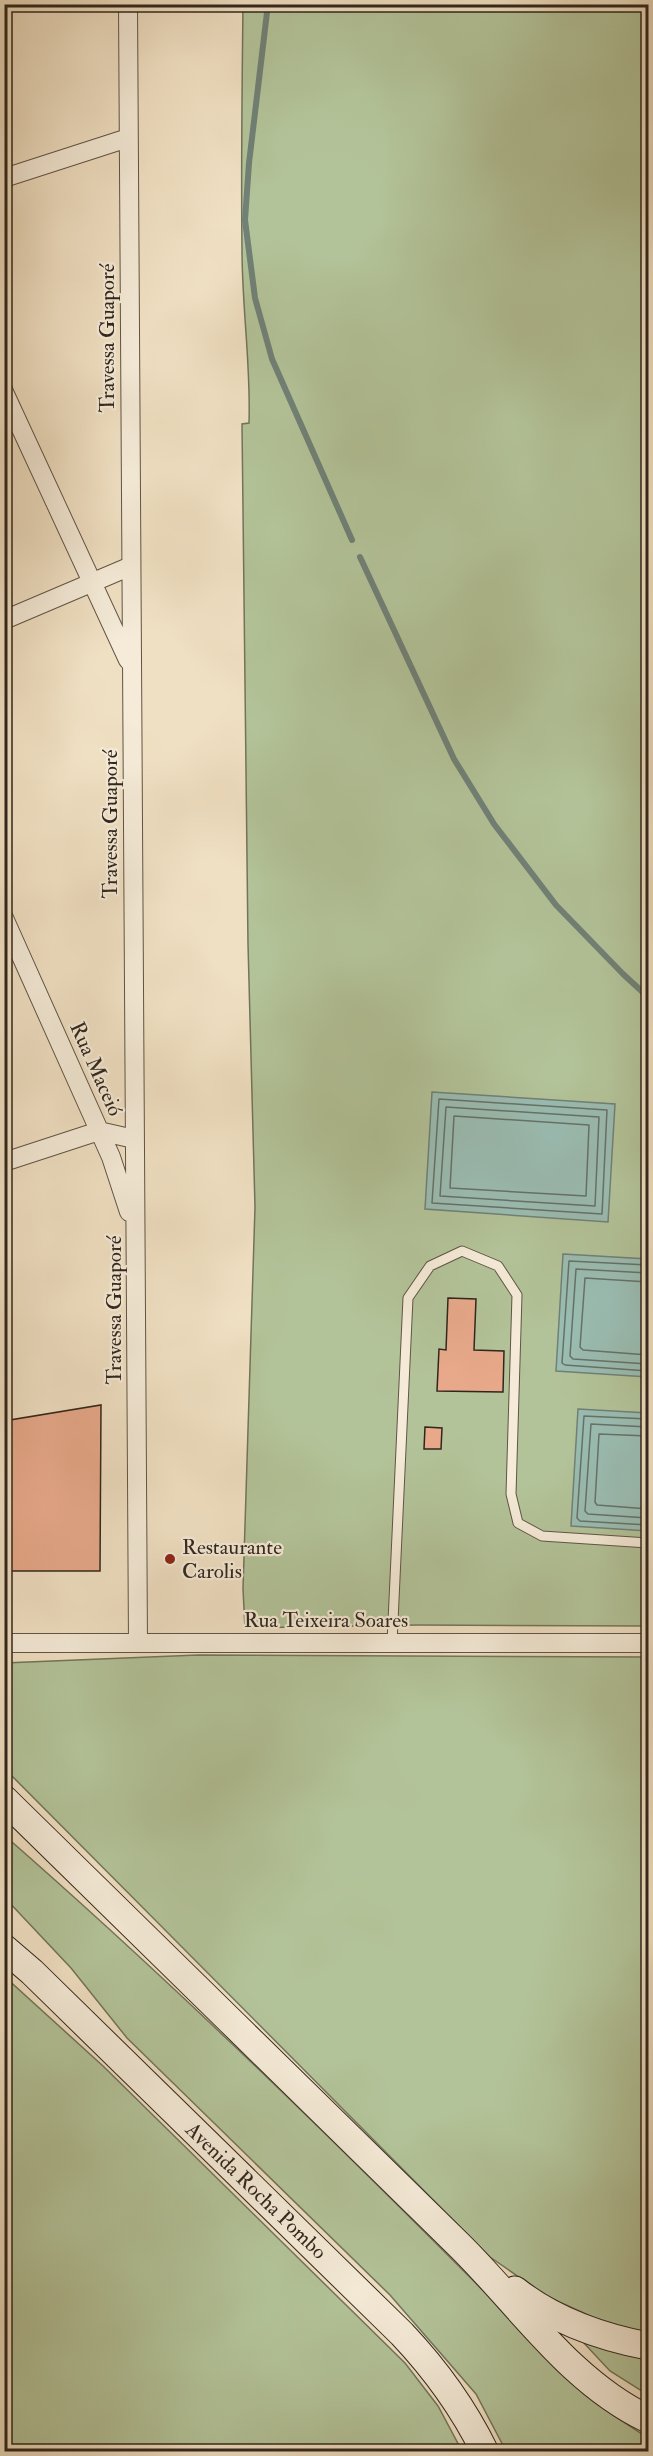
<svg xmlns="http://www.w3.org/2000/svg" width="653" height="2456" font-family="'IM FELL Double Pica',serif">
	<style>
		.green { fill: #b3c399; stroke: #72745b; stroke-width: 1.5 }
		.water { fill: #9abdb3; stroke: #708177; stroke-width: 1.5 }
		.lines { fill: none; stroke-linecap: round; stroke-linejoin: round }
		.shore { stroke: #657268; stroke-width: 1.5 }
		.stream { stroke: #708177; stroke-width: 6 }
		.building { fill: #e7a98a; stroke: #30261d; stroke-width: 1.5 }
		.service-casing { stroke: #605446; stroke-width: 11 }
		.minor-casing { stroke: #605446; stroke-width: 20 }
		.secondary-casing { stroke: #30261d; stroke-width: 29 }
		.service { stroke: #f5ebd8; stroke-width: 9 }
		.minor { stroke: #f5ebd8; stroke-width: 18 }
		.secondary { stroke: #f5ebd8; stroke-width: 27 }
		.poi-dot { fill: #8f2418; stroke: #f5ebd8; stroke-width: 2 }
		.labels { text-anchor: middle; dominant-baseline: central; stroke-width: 4.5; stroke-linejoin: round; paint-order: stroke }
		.street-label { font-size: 21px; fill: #30261d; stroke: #f5ebd8 }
		.poi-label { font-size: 21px; fill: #30261d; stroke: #f5ebd8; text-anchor: start }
	</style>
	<rect width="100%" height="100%" fill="#f0e0c3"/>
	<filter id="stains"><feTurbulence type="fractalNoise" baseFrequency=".00333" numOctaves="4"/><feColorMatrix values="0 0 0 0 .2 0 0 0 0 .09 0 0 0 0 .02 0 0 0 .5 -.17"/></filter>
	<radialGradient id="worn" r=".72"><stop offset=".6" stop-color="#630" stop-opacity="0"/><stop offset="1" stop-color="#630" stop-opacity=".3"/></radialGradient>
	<path class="green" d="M243 5H648V1626L418 1625 245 1628 243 1589 255 1207 248 944 242 424 249 423C251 365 242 308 242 250 241 168 242 86 243 5Z
		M198 1655 648 1657V2335L628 2333 546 2296 490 2257 5 1769 4 1663Z
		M4 1835C202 2008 388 2194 573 2381L613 2415 648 2438V2451H506L476 2394 390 2295 127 2038 71 1968 5 1898Z
		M4 1976 103 2066 405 2363 438 2406 462 2451H5Z
		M582 2341 648 2360V2395L610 2371Z"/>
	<path class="water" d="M432 1092 615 1104 608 1222 425 1209Z
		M563 1254 648 1259V1377L556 1371Z
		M578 1409 648 1413V1531L571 1526Z"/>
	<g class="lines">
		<path class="shore" d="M439 1099 607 1110 602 1214 432 1203Z
			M446 1107 599 1117 595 1206 440 1196Z
			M454 1116 589 1125 586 1196 450 1188Z
			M648 1265 569 1261 562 1363 565 1365 648 1371
			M648 1273 576 1269 570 1356 573 1359 648 1364
			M648 1282 585 1278 580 1347 583 1350 648 1355
			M648 1419 584 1416 577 1518 580 1521 648 1525
			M648 1427 591 1424 585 1511 588 1514 648 1518
			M648 1436 599 1434 595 1502 597 1505 648 1509"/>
		<path class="stream" d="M268 4 249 163 245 220 255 298 272 359 352 540
			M360 557 454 759 494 824 556 905 623 974 648 997"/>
	</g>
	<path class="building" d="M448 1298 476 1299 474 1350 504 1351 503 1392 437 1391 439 1349 446 1350Z
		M101 1405 100 1571H8L4 1553V1421Z
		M425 1427 442 1428 441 1449H424Z"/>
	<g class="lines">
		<defs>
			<path id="service" d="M392 1643 408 1298 430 1266 462 1251 498 1266 517 1295 511 1494 518 1523 542 1536 648 1543"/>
			<path id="minor" d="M128 4 138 1643
				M4 178 128 138
				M4 392 128 660
				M4 620 131 566
				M4 918 111 1157 129 1212
				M4 1162 99 1131 134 1139
				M4 1643H648"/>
			<path id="secondary" d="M4 1799C156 1948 307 2096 459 2245 519 2304 570 2382 648 2419
				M4 1948 32 1972 402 2334C436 2370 463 2407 485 2452
				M515 2290C553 2320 601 2337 648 2346"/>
		</defs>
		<use href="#service" class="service-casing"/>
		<use href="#minor" class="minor-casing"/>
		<use href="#secondary" class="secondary-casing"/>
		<use href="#service" class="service"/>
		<use href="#minor" class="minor"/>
		<use href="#secondary" class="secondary"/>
	</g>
	<circle class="poi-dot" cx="170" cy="1559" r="6"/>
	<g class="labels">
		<g class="street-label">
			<text transform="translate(107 338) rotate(-90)">Travessa Guaporé</text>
			<text transform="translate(110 824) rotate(-90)">Travessa Guaporé</text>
			<text transform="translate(96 1069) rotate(66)">Rua Maceió</text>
			<text transform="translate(114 1310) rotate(-90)">Travessa Guaporé</text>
			<text x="326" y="1620">Rua Teixeira Soares</text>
			<text transform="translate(256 2191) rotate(44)">Avenida Rocha Pombo</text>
		</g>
		<g class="poi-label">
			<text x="182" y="1547">Restaurante<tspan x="182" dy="24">Carolis</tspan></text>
		</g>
	</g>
	<rect width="653" height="2456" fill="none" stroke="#f0e0c3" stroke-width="24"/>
	<rect x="6" y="6" width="641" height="2444" fill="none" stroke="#30261d" stroke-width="3"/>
	<rect x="12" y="12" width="629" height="2432" fill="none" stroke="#30261d" stroke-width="1.5"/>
	<rect width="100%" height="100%" filter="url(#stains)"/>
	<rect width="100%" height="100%" fill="url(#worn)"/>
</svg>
